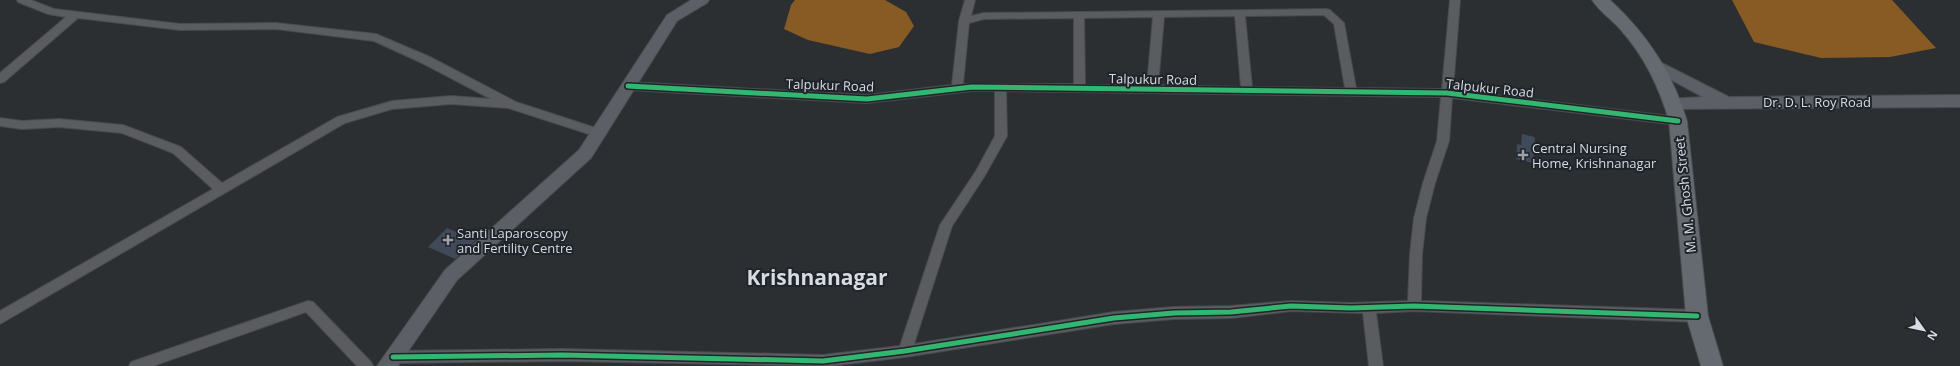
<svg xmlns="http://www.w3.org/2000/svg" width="1960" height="366" font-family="'Open Sans',sans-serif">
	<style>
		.water { fill: #875b23 }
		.building { fill: #404a58 }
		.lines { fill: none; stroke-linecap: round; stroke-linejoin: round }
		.street-casing { stroke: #484b4d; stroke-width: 2 }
		.secondary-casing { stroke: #484b4d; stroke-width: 2 }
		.primary-casing { stroke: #484b4d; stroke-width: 2 }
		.street { fill: #5a5c5f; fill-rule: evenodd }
		.secondary { fill: #5c5f65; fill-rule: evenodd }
		.primary { fill: #656a70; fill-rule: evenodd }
		.cycleway-casing { stroke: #1f242b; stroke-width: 8 }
		.cycleway { stroke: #33b770; stroke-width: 5 }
		.poi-dot { fill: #9c9fa3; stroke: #1f242b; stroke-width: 1.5 }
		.labels { text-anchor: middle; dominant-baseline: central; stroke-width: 4; stroke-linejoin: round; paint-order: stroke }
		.street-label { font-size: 13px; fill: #d8dbe0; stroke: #1f242b }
		.poi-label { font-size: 13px; fill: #d8dbe0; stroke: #1f242b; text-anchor: start }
		.town-label { font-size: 21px; font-weight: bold; fill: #d8dbe0; stroke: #1f242b }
	</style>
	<rect width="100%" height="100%" fill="#2c2f32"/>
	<path class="water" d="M795 0H885L906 12 914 26 899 47 870 54 808 40 784 29 791 5Z
		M1732 0H1892L1936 48 1890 57 1821 58 1754 42Z"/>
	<path class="building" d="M1522 134 1535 137 1533 163 1516 159 1517 144 1521 145Z
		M447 228 476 240 455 259 428 247Z"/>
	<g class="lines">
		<defs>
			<path id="street" d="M17 0H31L54 9 180 24 276 23 376 34 430 57 516 102 602 130 604 133 602 136 598 137 508 108 451 104 392 109 345 123 0 324V311L213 189 173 153 122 133 59 127 22 129 0 126V118L22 121 59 119 123 125 181 147 222 183 337 117 392 101 451 96 491 99 422 63 374 41 276 29 180 30 78 18 4 82 0 83V73L66 17 48 14 18 2Z
				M965 0H975L971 16 984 13 1326 9 1330 10 1344 23 1356 88 1442 89 1450 0H1460L1453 90 1678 117 1682 118 1684 121 1682 124 1678 125 1452 98 1449 141 1435 183 1426 218 1422 254 1421 301 1697 310 1702 312 1704 316 1702 320 1697 322 1414 311 1376 313 1383 366H1369L1363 313 1291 311 1231 318 1174 319 1114 324 905 357 830 366 563 361 393 363 388 361 386 357 388 353 393 351 563 349 823 355 900 346 940 225 976 171 995 136V91H972L867 103 628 90 622 86 628 82 867 95 952 85 959 21ZM1324 15 1334 24 1345 88 1252 87 1245 16ZM1235 16 1241 87 1158 85 1164 17ZM1153 17 1147 85H1085L1084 18ZM1074 18V84H963L969 23 984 19ZM1006 91 1441 97 1437 141 1423 183 1414 218 1410 254 1408 301 1351 303 1291 301 1231 306 1174 307 1114 312 914 344 952 226 984 177 1007 136Z
				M308 301 313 302 371 362 373 366H357L306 312 153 366H129L131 362Z"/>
			<path id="secondary" d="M691 0H709L707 3 677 21 591 158 457 280 398 366H377L445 270 579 150 667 15Z
				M1658 61 1729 97 1960 95V107L1673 109 1667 107 1665 103 1667 99 1703 97 1653 70 1650 66 1653 62Z"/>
			<path id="primary" d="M1592 0H1610C1647 34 1673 73 1687 121L1708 316 1723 366H1701L1686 316 1669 121C1659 86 1644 56 1620 29 1611 19 1599 11 1592 0Z"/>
		</defs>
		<use href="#street" class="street-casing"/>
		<use href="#secondary" class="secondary-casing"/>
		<use href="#primary" class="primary-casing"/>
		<use href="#street" class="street"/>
		<use href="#secondary" class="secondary"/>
		<use href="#primary" class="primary"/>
		<defs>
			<path id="cycleway" d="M628 86 867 99 972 87 1447 93 1678 121
				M393 357 563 355 823 361 905 351 1114 318 1174 313 1231 312 1291 306 1351 308 1414 306 1697 316"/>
		</defs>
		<use href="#cycleway" class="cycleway-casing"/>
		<use href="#cycleway" class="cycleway"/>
	</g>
	<g class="poi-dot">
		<path d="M1521 149h4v4h4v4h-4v4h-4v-4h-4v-4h4z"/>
		<path d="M446 234h4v4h4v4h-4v4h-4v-4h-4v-4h4z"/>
	</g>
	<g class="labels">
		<g class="street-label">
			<text transform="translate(1153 79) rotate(1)">Talpukur Road</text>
			<text transform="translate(830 85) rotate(2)">Talpukur Road</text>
			<text transform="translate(1490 88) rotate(6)">Talpukur Road</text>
			<text x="1817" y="102">Dr. D. L. Roy Road</text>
			<text transform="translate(1685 195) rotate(-96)">M. M. Ghosh Street</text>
		</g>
		<g class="poi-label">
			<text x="1532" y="148">Central Nursing<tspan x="1532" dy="15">Home, Krishnanagar</tspan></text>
			<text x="457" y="233">Santi Laparoscopy<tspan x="457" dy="15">and Fertility Centre</tspan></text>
		</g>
		<g class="town-label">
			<text x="817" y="277">Krishnanagar</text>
		</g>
	</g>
	<g transform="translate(1924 330) rotate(123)" stroke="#1f242b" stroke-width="3" paint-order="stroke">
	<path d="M0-3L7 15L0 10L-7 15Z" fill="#d8dbe0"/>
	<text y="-6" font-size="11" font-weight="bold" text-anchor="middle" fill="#d8dbe0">N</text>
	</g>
</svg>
